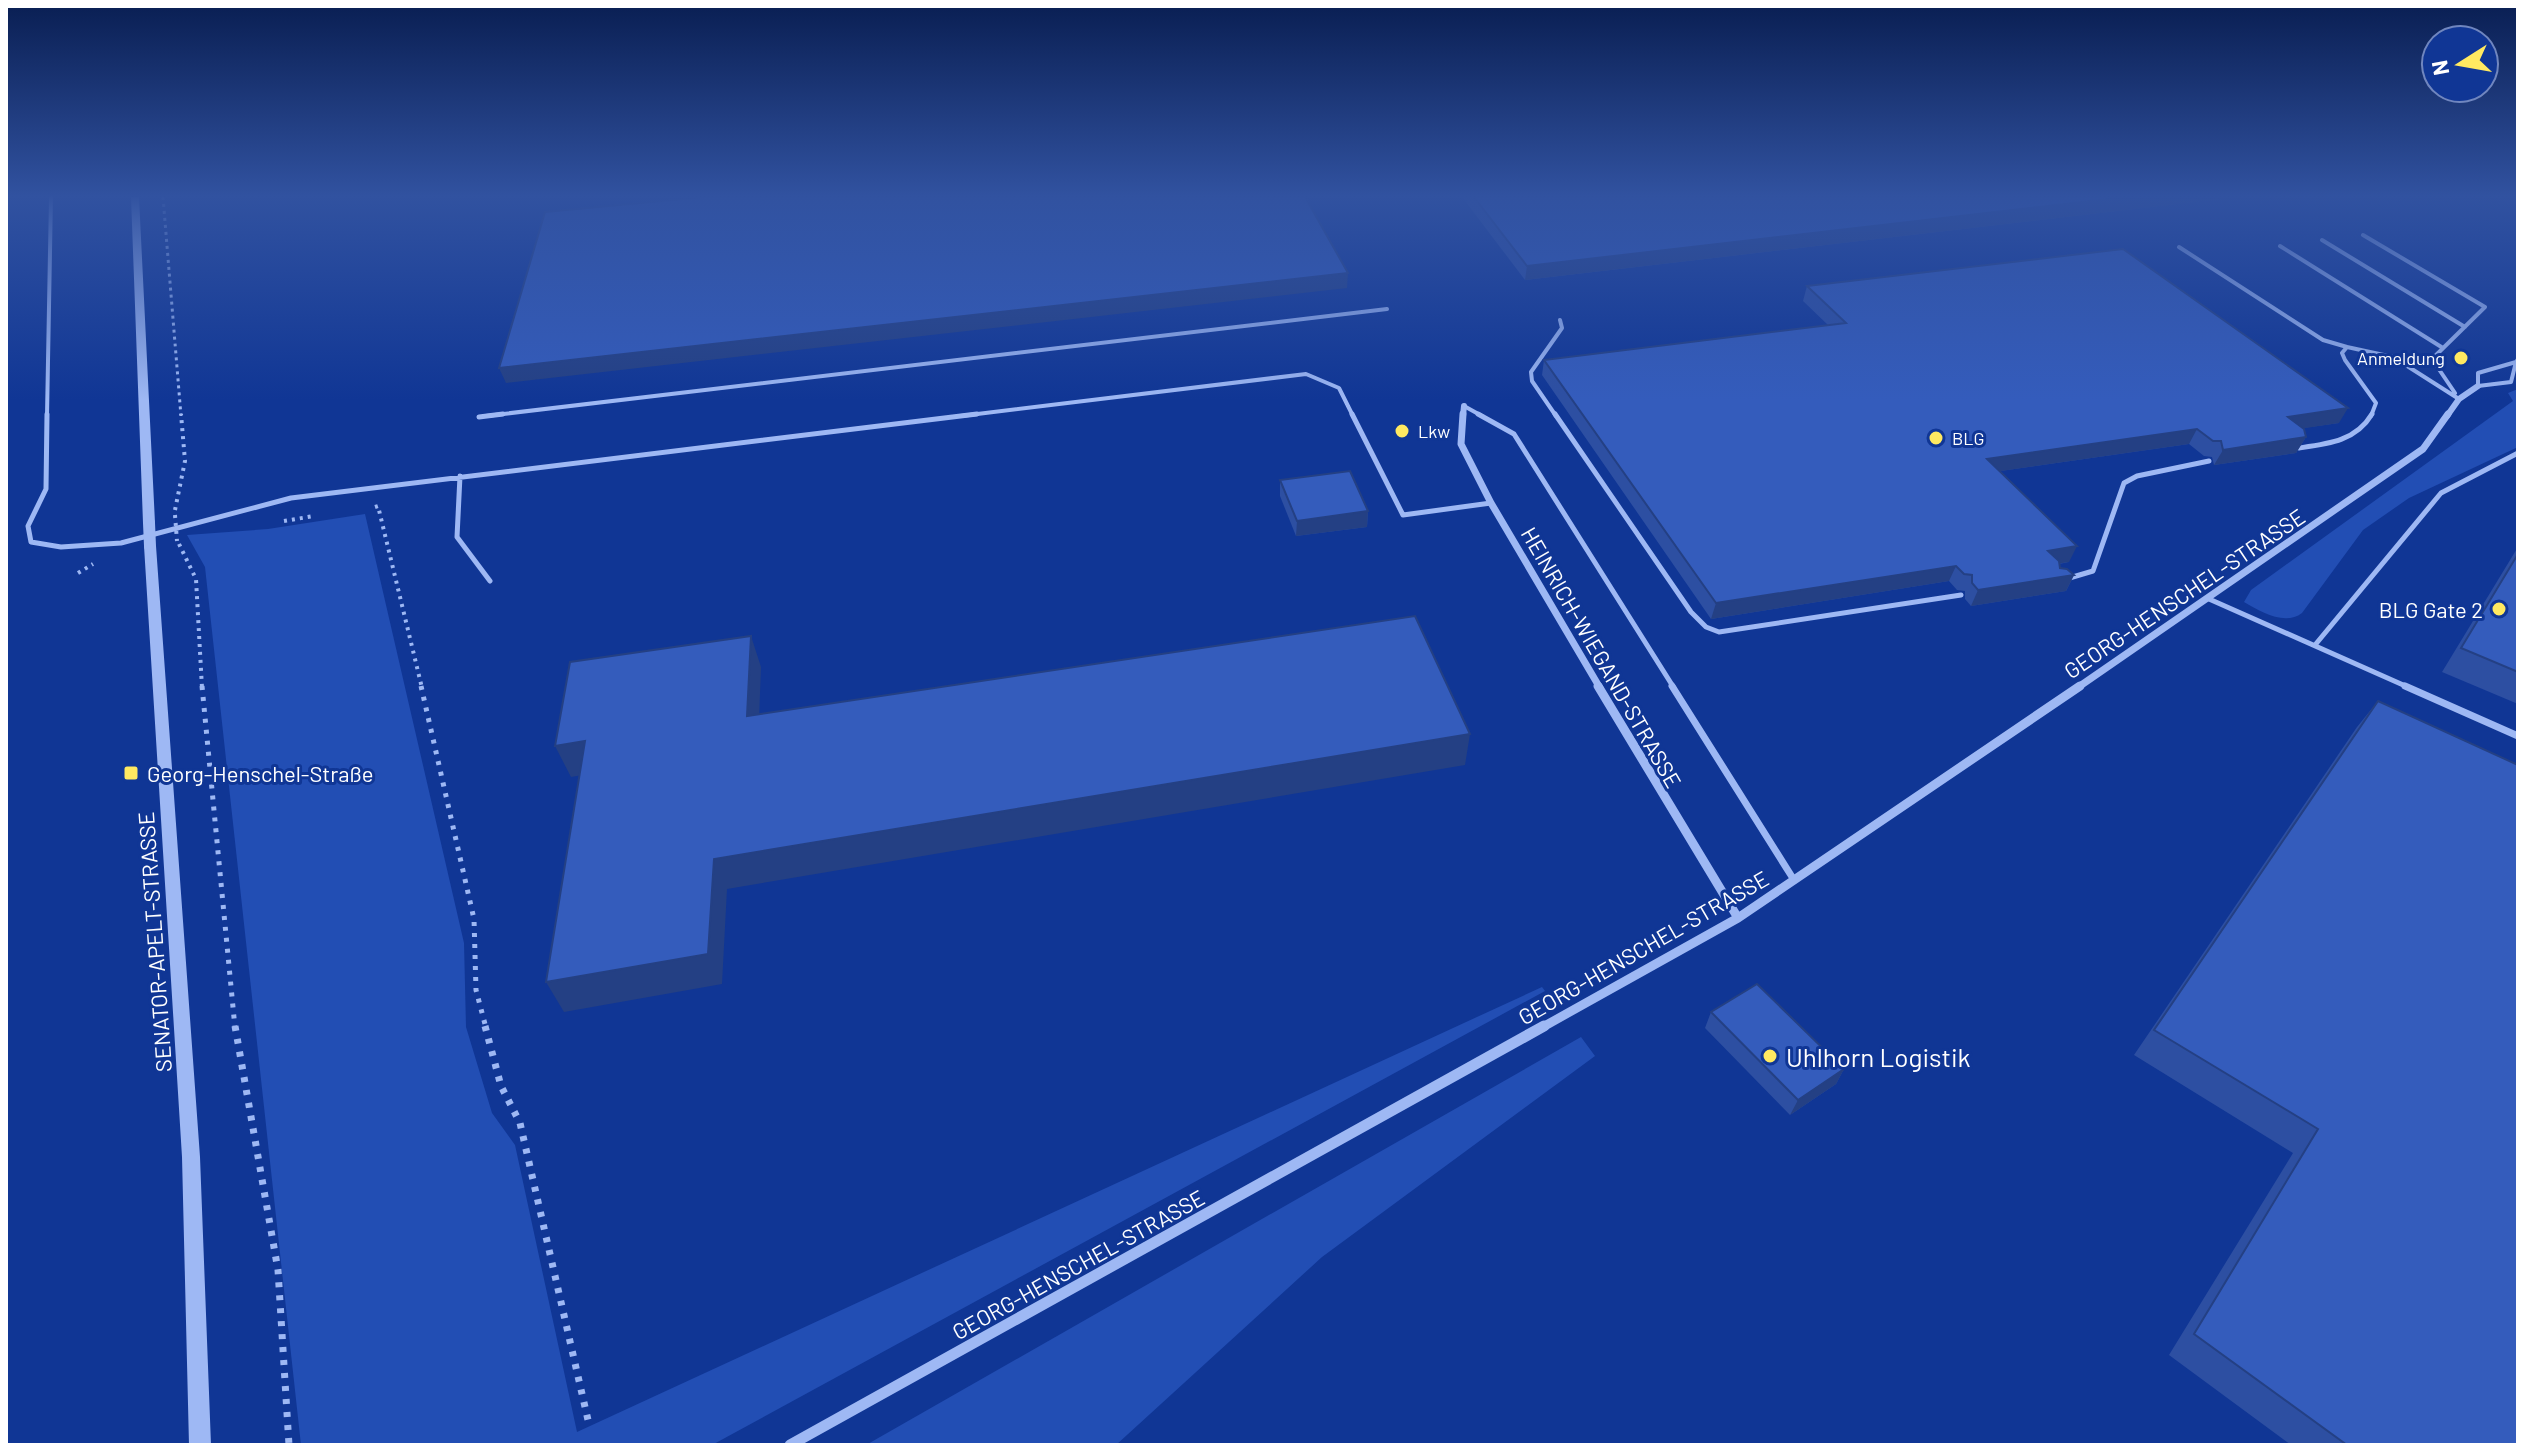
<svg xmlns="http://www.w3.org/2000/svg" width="2524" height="1451" font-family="Barlow,sans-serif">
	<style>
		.green { fill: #224eb4 }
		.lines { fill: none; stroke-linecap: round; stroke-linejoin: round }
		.path-far3 { stroke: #9eb8f4; stroke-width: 3; stroke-dasharray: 3 4; stroke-linecap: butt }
		.path-far2 { stroke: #9eb8f4; stroke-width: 4; stroke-dasharray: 3 5; stroke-linecap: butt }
		.path-far1 { stroke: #9eb8f4; stroke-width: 5; stroke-dasharray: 4 7; stroke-linecap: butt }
		.path { stroke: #9eb8f4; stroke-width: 7; stroke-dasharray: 5 8; stroke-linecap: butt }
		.service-far2 { stroke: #9eb8f4; stroke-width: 4 }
		.service-far1 { stroke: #9eb8f4; stroke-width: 5 }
		.service { stroke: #9eb8f4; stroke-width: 7 }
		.minor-far3 { stroke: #9eb8f4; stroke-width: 6 }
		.minor-far2 { stroke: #9eb8f4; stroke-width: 7 }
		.minor-far1 { stroke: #9eb8f4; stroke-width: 9 }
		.minor { stroke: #9eb8f4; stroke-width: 11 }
		.tertiary { fill: #9eb8f4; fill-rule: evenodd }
		.path-bridge { stroke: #9eb8f4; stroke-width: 4; stroke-dasharray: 3 5; stroke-linecap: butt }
		.tertiary-bridge { stroke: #9eb8f4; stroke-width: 12 }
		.wall { fill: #2d4fa2 }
		.shaded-wall { fill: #244084 }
		.building { fill: #345cbc; stroke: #244084; stroke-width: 2 }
		.poi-dot { fill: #ffe961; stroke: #103695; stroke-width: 3 }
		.labels { text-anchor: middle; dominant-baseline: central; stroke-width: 6; stroke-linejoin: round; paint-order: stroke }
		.far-poi-label { font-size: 18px; fill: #fff; stroke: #103695; text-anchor: start }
		.street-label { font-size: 22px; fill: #fff; stroke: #103695 }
		.poi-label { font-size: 22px; fill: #fff; stroke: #103695; text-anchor: end }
		.near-poi-label { font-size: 26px; fill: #fff; stroke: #103695; text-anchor: start }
	</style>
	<rect width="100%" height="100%" fill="#103695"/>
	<path class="green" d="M2518 389V447L2409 498 2363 530 2302 613C2285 626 2261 612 2244 602L2251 590 2513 401 2508 393Z
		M365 514 464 943 466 1027 492 1113 515 1145 577 1432 1542 987 1545 991 712 1445H301L205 567 187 535 268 529Z
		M1581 1037 1595 1056 1322 1257 1116 1445H866Z"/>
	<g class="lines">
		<path class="path-far3" d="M163 197 181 416"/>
		<path class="path-far2" d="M375 507 378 506 422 688
			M175 510 185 461 181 414
			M284 521 314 516
			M179 544 196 579 202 688
			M78 573 93 564"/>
		<path class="path-far1" d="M202 686 235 1028
			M421 686 474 919 476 990 486 1028"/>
		<path class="path" d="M235 1026 278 1270 289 1445
			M485 1026 501 1086 520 1123 588 1420"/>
		<path class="service-far2" d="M2363 235 2485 307 2432 359 2455 393
			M2322 240 2465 327
			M2280 246 2443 348
			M2179 247 2323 340 2347 347
			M2516 362 2511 382 2478 386V373Z
			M2516 362 2518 359
			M1464 406 1482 416
			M47 416 51 197
			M486 416 1387 309
			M961 416 1306 374 1339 388 1353 416
			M1556 416 1532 381 1531 372 1562 328 1560 320
			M2371 416 2376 403 2345 360 2342 353 2347 347 2393 357 2459 399"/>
		<path class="service-far1" d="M47 414 46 489 28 526 31 542 61 547 121 543 291 498 977 414
			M1352 414 1403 515 1491 503
			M1478 414 1514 434 1674 688
			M1555 414 1691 612 1706 627 1719 632 1961 595
			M479 417 503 414
			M2299 448C2328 444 2356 441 2372 414
			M460 476 457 537 490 581
			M2066 579 2093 571 2124 483 2137 476 2209 461
			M2209 599 2410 688
			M2315 645 2441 493 2518 453"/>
		<path class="service" d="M1672 686 1794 880
			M2405 686 2518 736"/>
		<path class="minor-far3" d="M1463 416 1464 406
			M2447 416 2459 399 2478 386"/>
		<path class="minor-far2" d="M1463 414 1461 444 1491 503 1600 688
			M2077 688 2423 449 2448 414"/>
		<path class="minor-far1" d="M1598 686 1738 918
			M1541 1028 1738 918 2080 686"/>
		<path class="minor" d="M790 1445 1544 1026"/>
		<path class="tertiary" d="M131 197H139L155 523 149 527 143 523Z
			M150 542 156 546 200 1157 211 1445H189L182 1157 144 546Z"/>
		<path class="path-bridge" d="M175 515 177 541"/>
		<path class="tertiary-bridge" d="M149 523 150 546"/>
	</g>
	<path class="wall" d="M1462 197H2237L1525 280Z
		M1807 286 2339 423 2303 428 2306 437 2296 453 2214 465 2212 457 2204 456 2189 444 2000 471 2069 562 2059 564 2060 568 2074 575 2066 591 1971 606 1965 599V591L1957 590 1949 581 1711 619 1542 375 1544 360 1828 325 1803 301Z
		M1280 480 1368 511 1367 527 1296 536 1280 496Z
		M2518 547V704L2442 672Z
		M2378 701 2518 1445H2291L2169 1355 2293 1153 2134 1055 2357 727Z
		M1711 1012 1844 1069 1836 1084 1790 1115 1705 1028Z"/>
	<path class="shaded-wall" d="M2125 197H2237L1525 280 1527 266Z
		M1348 273 1347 288 506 383 499 368Z
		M2348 408 2339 423 2279 432 2288 417Z
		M2197 429 2189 444 1980 474 1987 459Z
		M2306 437 2296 453 2214 465 2223 450Z
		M1368 511 1367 527 1296 536 1297 521Z
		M2077 546 2069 562 2041 566 2048 551Z
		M1956 566 1949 581 1711 619 1716 603Z
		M2074 575 2066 591 1971 606 1978 590Z
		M751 636 761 667 758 747 747 716Z
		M1470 734 1465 765 727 889 722 984 564 1012 546 982 714 859Z
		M585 741 600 772 571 777 555 746Z
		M1844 1069 1836 1084 1790 1115 1798 1100Z"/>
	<path class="building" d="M704 197H1305L1348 273 499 368 545 212Z
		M1474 197H2125L1527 266Z
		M2123 249 2348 408 2288 417 2304 429 2306 437 2223 450 2221 441H2213L2197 429 1987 459 2077 546 2048 551 2059 561 2060 568 2067 569 2074 575 1978 590 1972 583V575L1964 574 1956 566 1716 603 1544 360 1846 323 1807 286Z
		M1350 471 1368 511 1297 521 1280 480Z
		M2518 554V672L2461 648Z
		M1415 616 1470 734 714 859 708 954 546 982 585 741 555 746 570 662 751 636 747 716Z
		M2378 701 2518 765V1445H2347L2194 1334 2318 1129 2154 1030Z
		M1757 984 1844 1069 1798 1100 1711 1012Z"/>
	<linearGradient id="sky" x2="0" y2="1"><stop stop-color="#091e52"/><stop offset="0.49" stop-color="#3152a0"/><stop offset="1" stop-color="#3152a0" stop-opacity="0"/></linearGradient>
	<rect width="2524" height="400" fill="url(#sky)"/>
	<g class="poi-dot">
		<circle cx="2461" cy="358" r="8"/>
		<circle cx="1402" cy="431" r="8"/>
		<circle cx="1936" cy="438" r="8"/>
		<circle cx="2499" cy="609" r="8"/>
		<rect x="123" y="765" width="16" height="16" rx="4"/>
		<circle cx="1770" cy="1056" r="8"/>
	</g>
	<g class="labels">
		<g class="far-poi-label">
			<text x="2445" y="358" text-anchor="end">Anmeldung</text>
			<text x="1418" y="431">Lkw</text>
			<text x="1952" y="438">BLG</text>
		</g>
		<g class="street-label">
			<text transform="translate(2184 593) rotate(-34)">GEORG-HENSCHEL-STRASSE</text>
			<text transform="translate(1602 657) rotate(60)">HEINRICH-WIEGAND-STRASSE</text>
			<text transform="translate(154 942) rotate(-94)">SENATOR-APELT-STRASSE</text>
			<text transform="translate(1643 947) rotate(-30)">GEORG-HENSCHEL-STRASSE</text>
			<text transform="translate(1078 1264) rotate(-29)">GEORG-HENSCHEL-STRASSE</text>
		</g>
		<g class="poi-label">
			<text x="2483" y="609">BLG Gate 2</text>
			<text x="147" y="773" text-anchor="start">Georg-Henschel-Straße</text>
		</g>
		<g class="near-poi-label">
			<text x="1786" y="1056">Uhlhorn Logistik</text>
		</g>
	</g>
	<rect width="2524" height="1451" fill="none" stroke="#ffffff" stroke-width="16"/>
	<g transform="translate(2460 64) rotate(259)"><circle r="38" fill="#103695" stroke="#7086bf" stroke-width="2"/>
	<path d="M0-6L14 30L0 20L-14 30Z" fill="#ffe961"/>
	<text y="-12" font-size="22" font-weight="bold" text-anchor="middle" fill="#ffffff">N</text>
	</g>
</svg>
